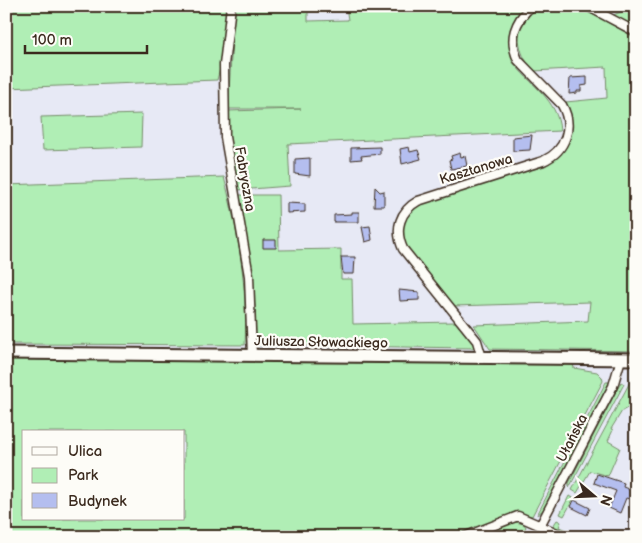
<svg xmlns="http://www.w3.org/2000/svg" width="642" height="543" font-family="'Balsamiq Sans',sans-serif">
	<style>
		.green { fill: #b0eeb5; stroke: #768c6a; fill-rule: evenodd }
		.building { fill: #b4beef; stroke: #3b2a1e }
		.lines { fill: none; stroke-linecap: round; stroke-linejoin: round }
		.street-casing { stroke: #3b2a1e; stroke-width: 11 }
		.secondary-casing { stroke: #3b2a1e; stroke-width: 15 }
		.street { stroke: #fdfcf7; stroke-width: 8 }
		.secondary { stroke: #fdfcf7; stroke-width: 11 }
		.labels { text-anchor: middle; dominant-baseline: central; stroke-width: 4.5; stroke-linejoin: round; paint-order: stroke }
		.street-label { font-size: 14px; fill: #3b2a1e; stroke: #fdfcf7 }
	</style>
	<rect width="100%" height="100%" fill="#e7e9f5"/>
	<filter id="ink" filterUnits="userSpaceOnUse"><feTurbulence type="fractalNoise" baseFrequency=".02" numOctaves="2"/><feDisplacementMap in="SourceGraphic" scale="10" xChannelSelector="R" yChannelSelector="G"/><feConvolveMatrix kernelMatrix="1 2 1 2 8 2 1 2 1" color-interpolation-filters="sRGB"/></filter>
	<g filter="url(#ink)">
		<path class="green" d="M6 6H227L223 56 217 80 6 88Z
			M234 6H308V21L348 20 346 6H527C510 23 509 39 512 61 530 85 558 99 560 131L288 144 290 186 238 190 228 144 227 111 301 109H228Z
			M541 6H577L636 38V351L490 349 474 325 588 321 590 302 453 306C442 292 432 279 421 266 400 240 390 227 420 202L545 166C569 151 579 129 566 102L607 98 606 67 534 71C520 58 512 31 528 15 531 11 537 9 541 6Z
			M636 6V29L613 15Z
			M142 114 141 147 43 150 41 117Z
			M224 177C238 232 248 288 245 345L6 344V185Z
			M240 195H278L279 250 341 249V279H352L353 324 455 322 472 340 474 348 256 345 255 306 238 199Z
			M6 359 573 364 574 368 597 372 602 377 603 381 532 516 516 512 493 523 453 537H6ZM24 432H184V519H24Z
			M636 371V403L622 411 611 429 613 430 608 441 620 448 608 476 590 471 577 493 572 490Z
			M606 382H609L608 385 543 510 537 515Z
			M621 382 624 384 569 488V483Z
			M569 496 574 498 564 516 560 514Z
			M557 520 561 522 559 527 583 537C572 537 561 534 553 526Z
			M511 521 524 524 526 527 521 537H475Z"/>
		<path class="building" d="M587 77V85L581 86V91H577V93L569 94 570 78Z
			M532 135 530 150 513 151V137Z
			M380 147V154L361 156 362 159 351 160V148Z
			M409 147 410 152 418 150 421 159 402 164 400 149Z
			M460 153 461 157 465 156 467 166 451 169 449 160 452 159 451 156Z
			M310 158V176L295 174V159Z
			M375 187 380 192 384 191V206H374Z
			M287 203 305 204V212L287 213Z
			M352 212H359V222H334V215L352 214Z
			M370 226 372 240 365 242 362 227Z
			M263 240H276V248H263Z
			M341 257H355L354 274H343Z
			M399 290 419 292V300L400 301Z
			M597 474 624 483 623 487 636 492V501L626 498 620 513 609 508 616 491 594 483Z
			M574 500 590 508 587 515 571 507Z"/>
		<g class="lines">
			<defs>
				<path id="street" d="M231 6 224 65 225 137 249 276 252 356
					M587 6 636 32
					M482 358 477 341 403 249C394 229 400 211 418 201L543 161C566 151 574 126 562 105L518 60C508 38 515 22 531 6
					M540 526 613 386 621 359
					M464 537 518 516 566 537"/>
				<path id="secondary" d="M6 353 636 359"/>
			</defs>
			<use href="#street" class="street-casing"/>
			<use href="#secondary" class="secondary-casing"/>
			<use href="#street" class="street"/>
			<use href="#secondary" class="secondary"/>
		</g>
	</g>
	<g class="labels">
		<g class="street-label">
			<text transform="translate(476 169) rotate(-17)">Kasztanowa</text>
			<text transform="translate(245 179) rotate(80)">Fabryczna</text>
			<text transform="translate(321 342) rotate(1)">Juliusza Słowackiego</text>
			<text transform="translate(572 438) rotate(-63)">Ułańska</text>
		</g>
	</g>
	<rect width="642" height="543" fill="none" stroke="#fdfcf7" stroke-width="25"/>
	<rect x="12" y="12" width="617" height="518" fill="none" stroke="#3b2a1e" stroke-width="2" filter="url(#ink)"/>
	<rect x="22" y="430" width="162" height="90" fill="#fdfcf7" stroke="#afa8a0"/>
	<rect x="32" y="447" width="25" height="8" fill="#fdfcf7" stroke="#afa8a0"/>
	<text x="68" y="456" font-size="15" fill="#3b2a1e">Ulica</text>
	<rect x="32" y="468" width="25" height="15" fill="#b0eeb5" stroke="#afa8a0"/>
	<text x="68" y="480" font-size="15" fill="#3b2a1e">Park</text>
	<rect x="32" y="493" width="25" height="15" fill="#b4beef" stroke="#afa8a0"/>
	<text x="68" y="506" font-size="15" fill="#3b2a1e">Budynek</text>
	<g transform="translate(594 496) rotate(109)" stroke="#fdfcf7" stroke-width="4" paint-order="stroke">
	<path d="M0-4L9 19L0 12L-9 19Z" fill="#3b2a1e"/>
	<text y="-8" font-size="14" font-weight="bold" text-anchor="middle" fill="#3b2a1e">N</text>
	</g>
	<path d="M25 45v8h122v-8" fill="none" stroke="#3b2a1e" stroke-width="2.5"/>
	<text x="32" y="45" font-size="15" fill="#3b2a1e" stroke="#fdfcf7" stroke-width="4" paint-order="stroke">100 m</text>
</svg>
